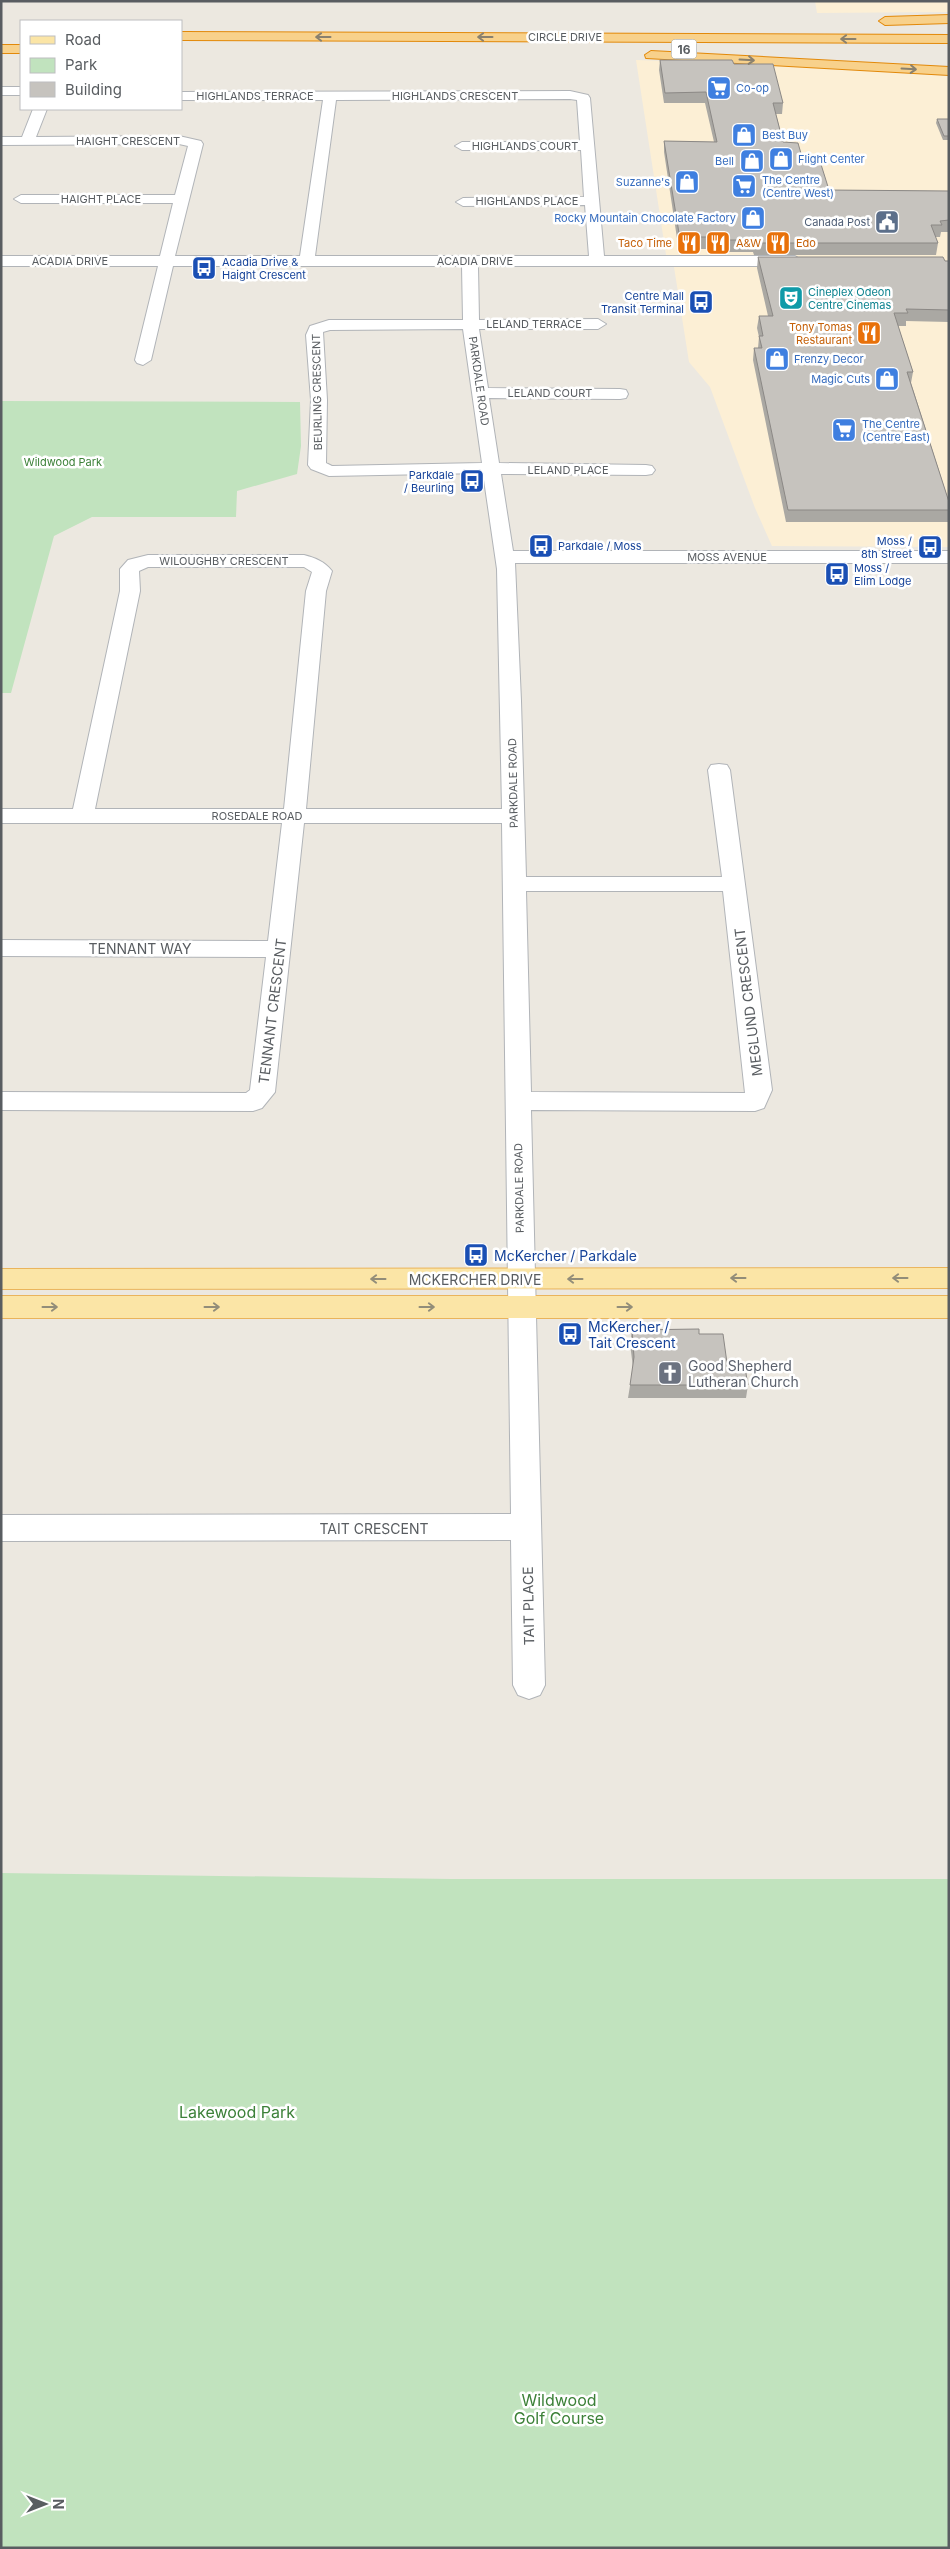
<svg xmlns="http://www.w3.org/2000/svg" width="950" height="2549" font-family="Inter,sans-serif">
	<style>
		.commercial { fill: #fcefd5 }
		.green { fill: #c1e3be }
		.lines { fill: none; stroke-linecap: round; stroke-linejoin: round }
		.minor-casing { stroke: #b1b4b8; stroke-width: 2 }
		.major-casing { stroke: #eab45b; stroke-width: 2 }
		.highway-casing { stroke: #e2890a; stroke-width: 2 }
		.minor { fill: #fff; fill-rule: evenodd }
		.major { fill: #fbe5a6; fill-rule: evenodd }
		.highway { fill: #f8d18b; fill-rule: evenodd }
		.wall { fill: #aaa8a3 }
		.building { fill: #c6c3be; stroke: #8b8885 }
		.oneway { stroke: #89806e }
		.oneway2 { stroke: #928d79 }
		.labels { text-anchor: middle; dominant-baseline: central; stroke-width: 5; stroke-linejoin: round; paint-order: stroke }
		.far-street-label { font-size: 11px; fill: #595d61; stroke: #fff }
		.far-shop-label { font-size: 11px; fill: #366cbe; stroke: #fff; text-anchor: start }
		.far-service-label { font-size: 11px; fill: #4e5e75; stroke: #fff; text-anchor: end }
		.far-food-label { font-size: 11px; fill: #c56008; stroke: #fff; text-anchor: end }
		.far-transit-label { font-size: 11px; fill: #164399; stroke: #fff; text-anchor: start }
		.far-culture-label { font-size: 11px; fill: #0d838f; stroke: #fff; text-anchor: start }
		.far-park-label { font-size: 11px; fill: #3c8138; stroke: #fff }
		.shield { fill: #fff; stroke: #8b8e90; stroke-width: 1 }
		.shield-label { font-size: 12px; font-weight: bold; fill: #595d61 }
		.street-label { font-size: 14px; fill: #595d61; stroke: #fff }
		.transit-label { font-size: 14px; fill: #164399; stroke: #fff; text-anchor: start }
		.worship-label { font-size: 14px; fill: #5b616d; stroke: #fff; text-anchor: start }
		.near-park-label { font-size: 16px; fill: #3c8138; stroke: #fff }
	</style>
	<rect width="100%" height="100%" fill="#ece8e0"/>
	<path class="commercial" d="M815 1H949V12L817 13Z
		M636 60 782 65 949 76V262L667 261Z
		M674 267H949V547L772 546 755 508 710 387 689 362Z"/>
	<path class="green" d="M1 401 300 402 301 446 297 474 237 491 236 517H92L54 536 11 693H1Z
		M1 1873 451 1879H949V2548H1Z"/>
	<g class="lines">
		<defs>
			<path id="minor" d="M1 87H21V95H1Z
				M570 91 588 95 590 98 604 256H795L803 261 795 266H478L479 320 598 319 606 324 598 329H479L488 388 620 389 626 390 628 394 626 398 620 399 489 398 499 463 646 465 652 466 655 470 652 474 646 475 501 474 513 551H949V563H515L521 701 526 877H722L708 770 711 765 719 764 727 765 730 770 772 1090 764 1108 755 1111 531 1110 545 1685 540 1695 529 1699 518 1695 513 1685 511 1540 1 1541V1515L511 1514 502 823H304L275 1092 262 1108 253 1111 1 1110V1092L246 1093 250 1090 266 957 1 956V940L268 941 282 823H1V809H73L120 591V569L128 560 148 555H304C315 558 324 561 332 571L326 591 306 809H502L497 569 483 473 329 476 311 469 308 465 311 400 306 335 310 326 329 320H463L462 266H173L151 360 143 365 137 363 135 360 158 266H1V256H160L173 203H21L14 199 21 195H175L188 146 179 144 1 145V137H22L33 109H47L36 137 179 136 201 141 203 144 175 256H300L323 100H181V92ZM570 99 577 100 580 142H462L455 146 462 150H581L584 197 463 198 456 202 463 206 585 205 589 256H315L336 100ZM463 329 482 463 332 466 326 463 327 400 323 332 330 330ZM148 567H304L312 572 306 591 284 809H95L140 591 139 571ZM526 891H723L745 1093 531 1092Z"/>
			<path id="major" d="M949 1268V1288L1 1289V1269Z
				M1 1296H949V1318H1Z"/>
			<path id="highway" d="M949 15V23L885 25 879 21 885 17Z
				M181 32 949 35V43L181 40Z
				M1 45H21V53H1Z
				M651 51 949 67V75L646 58 645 55Z"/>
		</defs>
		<use href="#minor" class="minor-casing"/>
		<use href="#major" class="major-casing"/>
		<use href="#highway" class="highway-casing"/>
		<use href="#minor" class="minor"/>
		<use href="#major" class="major"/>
		<use href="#highway" class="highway"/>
	</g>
	<path class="wall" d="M660 60 734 64 783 103 782 114H776L783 142 802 157 829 190 949 191V232H941L940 237H935L938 243 936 255H754L753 252H724L723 249H688L678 245 664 152V141L714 142 705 103H664L659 70Z
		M937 119H949V140H943L936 123Z
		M758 257 949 261V322L906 321V326H898L913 372 911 383 949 502V522H786L753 360 754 348H758L759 337 757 328 759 316H768L757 268Z
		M632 1330 699 1334 748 1385 746 1398H628L633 1367 630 1344Z"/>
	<path class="building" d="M660 60H732L734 64H773L783 103H773L783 142 798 143 802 157 819 158 829 190 949 191V220L940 221 942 225H931L938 243H755L754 240H725V237H689L679 233 664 141 717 142 706 92 665 93Z
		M937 119H949V136H944Z
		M758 257H943L945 261H949V310L906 309 908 313H894L913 372H907L949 502V510H788L754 348H762L759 336H763L759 316H773Z
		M699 1329V1334H723L727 1363 744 1362 748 1385H630L634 1357 632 1330Z"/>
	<defs><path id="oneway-shaft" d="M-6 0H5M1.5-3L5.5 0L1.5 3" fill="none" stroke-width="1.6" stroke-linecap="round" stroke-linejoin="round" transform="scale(1.25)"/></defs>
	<g class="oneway">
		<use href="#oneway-shaft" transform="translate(323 37) rotate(-180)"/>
		<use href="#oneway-shaft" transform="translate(485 37) rotate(-180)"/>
		<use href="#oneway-shaft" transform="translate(848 39) rotate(-180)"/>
		<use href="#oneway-shaft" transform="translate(747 60) rotate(3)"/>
		<use href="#oneway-shaft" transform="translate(909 69) rotate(3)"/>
	</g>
	<g class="oneway2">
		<use href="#oneway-shaft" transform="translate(738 1278) rotate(180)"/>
		<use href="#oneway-shaft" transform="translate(900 1278) rotate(180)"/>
		<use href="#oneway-shaft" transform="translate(378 1279) rotate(180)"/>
		<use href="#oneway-shaft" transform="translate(575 1279) rotate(180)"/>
		<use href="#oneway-shaft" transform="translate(50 1307)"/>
		<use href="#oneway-shaft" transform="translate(212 1307)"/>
		<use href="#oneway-shaft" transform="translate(427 1307)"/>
		<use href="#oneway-shaft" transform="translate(625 1307)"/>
	</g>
	<defs>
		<symbol id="supermarket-square" viewBox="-11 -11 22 22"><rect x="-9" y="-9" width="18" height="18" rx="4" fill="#3f7fe0" stroke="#fff"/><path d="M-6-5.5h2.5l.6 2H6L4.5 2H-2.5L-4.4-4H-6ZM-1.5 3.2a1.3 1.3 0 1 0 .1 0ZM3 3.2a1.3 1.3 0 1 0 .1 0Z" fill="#fff"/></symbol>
		<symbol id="shop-square" viewBox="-11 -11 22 22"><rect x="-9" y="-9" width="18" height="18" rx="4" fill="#3f7fe0" stroke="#fff"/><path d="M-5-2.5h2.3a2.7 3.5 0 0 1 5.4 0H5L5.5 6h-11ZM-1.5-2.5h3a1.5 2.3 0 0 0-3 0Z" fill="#fff"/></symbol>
		<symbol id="civic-square" viewBox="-11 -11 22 22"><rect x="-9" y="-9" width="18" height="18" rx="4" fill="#5c6f8a" stroke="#fff"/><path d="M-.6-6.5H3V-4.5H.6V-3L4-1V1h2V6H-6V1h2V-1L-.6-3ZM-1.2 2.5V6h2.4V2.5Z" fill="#fff"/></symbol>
		<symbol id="restaurant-square" viewBox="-11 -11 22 22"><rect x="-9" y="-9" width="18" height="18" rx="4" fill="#e8710a" stroke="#fff"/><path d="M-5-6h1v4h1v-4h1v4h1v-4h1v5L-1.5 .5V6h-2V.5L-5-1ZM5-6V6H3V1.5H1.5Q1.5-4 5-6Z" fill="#fff"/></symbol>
		<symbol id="bus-square" viewBox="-11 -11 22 22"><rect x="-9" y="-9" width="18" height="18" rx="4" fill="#1a4fb4" stroke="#fff"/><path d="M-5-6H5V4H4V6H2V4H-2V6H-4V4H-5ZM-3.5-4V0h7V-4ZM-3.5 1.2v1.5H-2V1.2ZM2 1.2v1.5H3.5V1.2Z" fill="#fff"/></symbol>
		<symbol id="theatre-square" viewBox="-11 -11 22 22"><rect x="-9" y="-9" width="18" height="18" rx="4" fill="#0f9aa8" stroke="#fff"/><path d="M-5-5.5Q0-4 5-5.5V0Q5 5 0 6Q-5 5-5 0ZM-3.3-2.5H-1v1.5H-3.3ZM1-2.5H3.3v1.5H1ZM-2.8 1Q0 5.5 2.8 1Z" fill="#fff"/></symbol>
		<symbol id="church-square" viewBox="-11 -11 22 22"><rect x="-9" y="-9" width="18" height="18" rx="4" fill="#6b7280" stroke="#fff"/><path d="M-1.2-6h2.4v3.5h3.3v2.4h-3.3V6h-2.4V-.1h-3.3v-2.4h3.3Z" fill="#fff"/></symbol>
	</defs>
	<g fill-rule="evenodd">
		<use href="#supermarket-square" x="705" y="74" width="28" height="28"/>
		<use href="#shop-square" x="730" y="121" width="28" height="28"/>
		<use href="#shop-square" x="767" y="145" width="28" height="28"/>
		<use href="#shop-square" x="738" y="147" width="28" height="28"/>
		<use href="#shop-square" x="673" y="168" width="28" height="28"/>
		<use href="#supermarket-square" x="730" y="172" width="28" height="28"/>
		<use href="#shop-square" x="739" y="204" width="28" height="28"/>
		<use href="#civic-square" x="873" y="208" width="28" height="28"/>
		<use href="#restaurant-square" x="675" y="229" width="28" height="28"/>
		<use href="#restaurant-square" x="704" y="229" width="28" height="28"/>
		<use href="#restaurant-square" x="764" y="229" width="28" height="28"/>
		<use href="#bus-square" x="190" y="254" width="28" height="28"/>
		<use href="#theatre-square" x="777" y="284" width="28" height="28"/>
		<use href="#bus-square" x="687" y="288" width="28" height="28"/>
		<use href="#restaurant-square" x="855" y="319" width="28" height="28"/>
		<use href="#shop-square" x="763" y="345" width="28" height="28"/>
		<use href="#shop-square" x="873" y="365" width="28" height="28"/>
		<use href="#supermarket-square" x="830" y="416" width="28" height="28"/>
		<use href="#bus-square" x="458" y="467" width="28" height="28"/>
		<use href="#bus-square" x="527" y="532" width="28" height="28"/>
		<use href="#bus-square" x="916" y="533" width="28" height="28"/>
		<use href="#bus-square" x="823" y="560" width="28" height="28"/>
		<use href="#bus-square" x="462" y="1241" width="28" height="28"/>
		<use href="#bus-square" x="556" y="1320" width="28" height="28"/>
		<use href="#church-square" x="656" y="1359" width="28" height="28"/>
	</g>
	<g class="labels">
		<g class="far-street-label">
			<text x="565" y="37">CIRCLE DRIVE</text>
			<text x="255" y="96">HIGHLANDS TERRACE</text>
			<text x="455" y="96">HIGHLANDS CRESCENT</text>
			<text x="128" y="141">HAIGHT CRESCENT</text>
			<text x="525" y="146">HIGHLANDS COURT</text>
			<text x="101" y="199">HAIGHT PLACE</text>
			<text x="527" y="201">HIGHLANDS PLACE</text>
			<text x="70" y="261">ACADIA DRIVE</text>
			<text x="475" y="261">ACADIA DRIVE</text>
			<text x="534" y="324">LELAND TERRACE</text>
			<text transform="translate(479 381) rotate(82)">PARKDALE ROAD</text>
			<text transform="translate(317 392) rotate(-91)">BEURLING CRESCENT</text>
			<text x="550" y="393">LELAND COURT</text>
			<text x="568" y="470">LELAND PLACE</text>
			<text x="727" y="557">MOSS AVENUE</text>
			<text x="224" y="561">WILOUGHBY CRESCENT</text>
			<text transform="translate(513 783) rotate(-91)">PARKDALE ROAD</text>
			<text x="257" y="816">ROSEDALE ROAD</text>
			<text transform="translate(519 1188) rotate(-91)">PARKDALE ROAD</text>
		</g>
		<g class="far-shop-label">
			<text x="736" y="88">Co-op</text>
			<text x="762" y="135">Best Buy</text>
			<text x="798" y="159">Flight Center</text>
			<text x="734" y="161" text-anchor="end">Bell</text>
			<text x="762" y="180">The Centre<tspan x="762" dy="13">(Centre West)</tspan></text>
			<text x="670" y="182" text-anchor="end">Suzanne's</text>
			<text x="736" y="218" text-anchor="end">Rocky Mountain Chocolate Factory</text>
			<text x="794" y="359">Frenzy Decor</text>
			<text x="870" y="379" text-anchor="end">Magic Cuts</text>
			<text x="862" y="424">The Centre<tspan x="862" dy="13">(Centre East)</tspan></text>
		</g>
		<g class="far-service-label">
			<text x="870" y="222">Canada Post</text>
		</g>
		<g class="far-food-label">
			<text x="672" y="243">Taco Time</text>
			<text x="736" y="243" text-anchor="start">A&amp;W</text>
			<text x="796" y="243" text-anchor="start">Edo</text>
			<text x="852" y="327">Tony Tomas<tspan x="852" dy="13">Restaurant</tspan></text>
		</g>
		<g class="far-transit-label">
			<text x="222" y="262">Acadia Drive &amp;<tspan x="222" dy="13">Haight Crescent</tspan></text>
			<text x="684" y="296" text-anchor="end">Centre Mall<tspan x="684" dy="13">Transit Terminal</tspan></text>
			<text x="454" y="475" text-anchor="end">Parkdale<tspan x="454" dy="13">/ Beurling</tspan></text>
			<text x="912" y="541" text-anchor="end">Moss /<tspan x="912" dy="13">8th Street</tspan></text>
			<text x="558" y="546">Parkdale / Moss</text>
			<text x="854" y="568">Moss /<tspan x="854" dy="13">Elim Lodge</tspan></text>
		</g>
		<g class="far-culture-label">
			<text x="808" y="292">Cineplex Odeon<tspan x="808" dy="13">Centre Cinemas</tspan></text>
		</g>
		<g class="far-park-label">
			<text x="63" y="462">Wildwood Park</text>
		</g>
		<rect class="shield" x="671.5" y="39.5" width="25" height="19" rx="4"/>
		<g class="shield-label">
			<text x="684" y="49">16</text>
		</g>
		<g class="street-label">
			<text x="140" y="948">TENNANT WAY</text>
			<text transform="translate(748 1002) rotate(-97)">MEGLUND CRESCENT</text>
			<text transform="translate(272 1011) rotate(-83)">TENNANT CRESCENT</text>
			<text x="475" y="1279">MCKERCHER DRIVE</text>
			<text x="374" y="1528">TAIT CRESCENT</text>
			<text transform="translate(528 1606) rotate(-91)">TAIT PLACE</text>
		</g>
		<g class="transit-label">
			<text x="494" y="1255">McKercher / Parkdale</text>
			<text x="588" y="1326">McKercher /<tspan x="588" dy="16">Tait Crescent</tspan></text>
		</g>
		<g class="worship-label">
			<text x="688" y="1365">Good Shepherd<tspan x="688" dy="16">Lutheran Church</tspan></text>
		</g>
		<g class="near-park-label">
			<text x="237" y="2112">Lakewood Park</text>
			<text x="559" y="2400">Wildwood<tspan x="559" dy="18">Golf Course</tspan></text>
		</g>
	</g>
	<rect width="950" height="2549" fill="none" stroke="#595d61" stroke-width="5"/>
	<rect x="20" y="20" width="162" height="90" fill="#ffffff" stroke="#bdbec0"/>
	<rect x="30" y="36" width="25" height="8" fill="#fbe5a6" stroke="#bdbec0"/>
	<text x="65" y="45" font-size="15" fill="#595d61">Road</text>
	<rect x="30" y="58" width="25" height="15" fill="#c1e3be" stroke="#bdbec0"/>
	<text x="65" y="70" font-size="15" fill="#595d61">Park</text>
	<rect x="30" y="82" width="25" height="15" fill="#c6c3be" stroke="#bdbec0"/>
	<text x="65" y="95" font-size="15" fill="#595d61">Building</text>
	<g transform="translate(45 2504) rotate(90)" stroke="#ffffff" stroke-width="4" paint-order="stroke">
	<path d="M0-4L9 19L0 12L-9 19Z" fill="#595d61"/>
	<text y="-8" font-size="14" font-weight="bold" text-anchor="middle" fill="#595d61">N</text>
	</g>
</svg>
